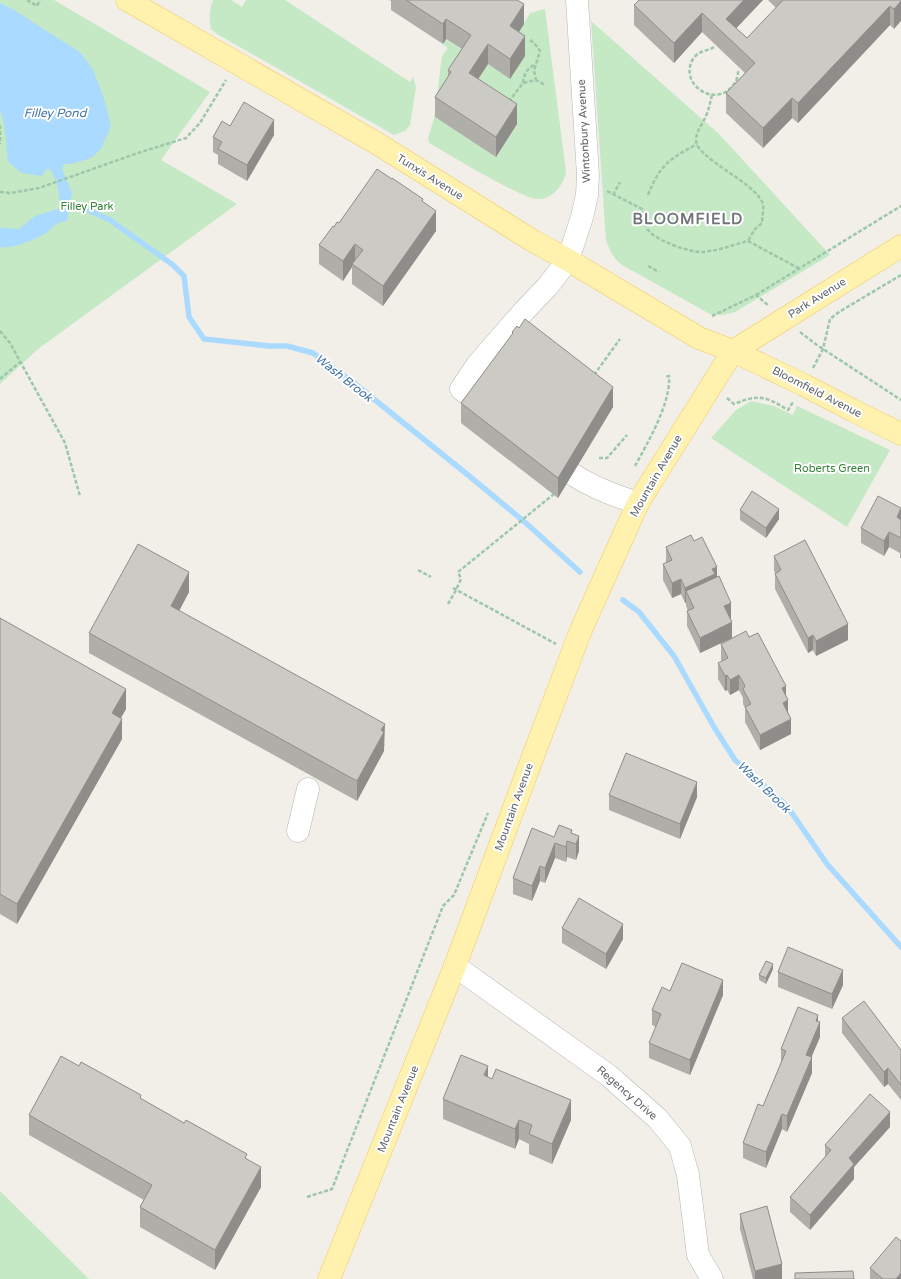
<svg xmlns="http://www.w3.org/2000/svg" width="901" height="1279" font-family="'Varela Round',sans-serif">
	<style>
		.green { fill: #c5e8c5 }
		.water { fill: #aadaff }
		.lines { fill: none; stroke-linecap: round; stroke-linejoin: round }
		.stream { stroke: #aadaff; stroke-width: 5.5 }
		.minor-casing { stroke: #b5b8bc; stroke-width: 23 }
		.major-casing { stroke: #f2c960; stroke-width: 23 }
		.path { stroke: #9cc7a9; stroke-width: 2.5; stroke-dasharray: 4 2; stroke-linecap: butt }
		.minor { stroke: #fff; stroke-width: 22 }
		.major { stroke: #fff2af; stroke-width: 22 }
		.wall { fill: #afaea9 }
		.shaded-wall { fill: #8f8d8a }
		.building { fill: #cccac5; stroke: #8f8d8a }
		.labels { text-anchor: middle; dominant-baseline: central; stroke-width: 4; stroke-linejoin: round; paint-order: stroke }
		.street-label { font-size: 11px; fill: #5f6368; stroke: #fff }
		.park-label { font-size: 11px; fill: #348238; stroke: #fff }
		.water-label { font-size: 12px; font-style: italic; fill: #4174aa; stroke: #fff }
		.district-label { font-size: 15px; font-weight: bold; letter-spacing: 1px; fill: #70757a; stroke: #fff }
	</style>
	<rect width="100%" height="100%" fill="#f1efe8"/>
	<path class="green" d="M0 0H54L210 92 161 160 237 204 38 349 0 384Z
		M213 0H231L242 7 246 0H285L410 82 413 77 416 87 410 125 405 131 394 135 217 34 211 29C209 19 209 10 213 0Z
		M545 9 566 172C564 184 553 199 539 199 530 199 522 194 513 190 484 176 457 159 429 143L428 138 434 119 442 56 448 48 443 44 445 39 471 55 448 89 451 92 435 117 497 156 517 124 469 93 488 64 511 78 525 56 510 46 530 13Z
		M591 21 719 134 830 255 735 312 722 315 710 314 622 265C613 258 610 251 606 240Z
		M751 401 774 406 793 415 797 406 890 450 847 527 711 438 736 410Z
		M0 1191 89 1279H0Z"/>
	<path class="water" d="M0 3 14 10 81 53 93 70 103 95 111 126 101 149 91 158 71 164H64L62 169 72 193 67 221C53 223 56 226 46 233 34 240 13 249 0 247V228L19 229 35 216 61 208C59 196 58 176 48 168L41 176 22 173 8 162C6 146 6 125 0 111Z"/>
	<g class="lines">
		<path class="stream" d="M70 205 86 209 110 220 173 265 184 276 189 317 204 339 269 346H287L313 353 354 383 468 475 527 524 580 572
			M623 600 639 612 674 656 714 727 735 760 787 806 827 864 901 947"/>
		<defs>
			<path id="minor" d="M471 397 461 389 477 365 524 311 547 287 568 260 582 217 587 195 588 175 577 0
				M572 474C592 487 615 496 638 503
				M298 831 308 789
				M455 966 608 1075 657 1118 680 1146 688 1175 698 1255 712 1279"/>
			<path id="major" d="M127 0 378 144 533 241 568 260 699 338 733 351 804 385 852 410 901 434
				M329 1279 455 966 535 751 581 630 638 503 733 351 901 246"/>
		</defs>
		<use href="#minor" class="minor-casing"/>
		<use href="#major" class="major-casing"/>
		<path class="path" d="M27 0 37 6 40 0
			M530 40 535 44 540 51 534 71 536 80
			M714 47C707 52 700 49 693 59 678 84 716 110 734 84 738 80 737 74 739 70
			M523 83C524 74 527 68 536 64
			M712 95C710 103 709 109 706 116 703 123 697 130 696 139 694 158 756 182 763 204 764 210 762 217 762 223L755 229 748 241
			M508 99 510 100 523 83 536 80 545 85
			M0 125V144
			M607 191 642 209C643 216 644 224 648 230 657 241 688 252 702 252 717 251 733 245 748 241L800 269
			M0 192 11 193 39 188 138 153 186 138 200 123 226 80
			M613 195 620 182
			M648 195C660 165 668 160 697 144
			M648 266 659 272
			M756 295 901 206
			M712 316 756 295 769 306
			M0 331 10 343 65 443 80 496
			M800 332 817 345 901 400
			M813 368 823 349 830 319 839 312 901 275
			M594 375 620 339
			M0 379 20 362
			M727 398 734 404C759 394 765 396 788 410L793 402
			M599 458H607L627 435
			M635 466C648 442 671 403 669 376L665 377
			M418 570 431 577
			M453 588 556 644
			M448 604 456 590 461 579 458 572 554 494
			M307 1197 332 1189 443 906 454 895 488 813"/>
		<use href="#minor" class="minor"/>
		<use href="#major" class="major"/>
	</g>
	<path class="wall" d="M389 0H517L524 24 519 32 525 56 510 79 488 64 478 79 517 124 496 157 435 117V97L448 77V70L462 49 446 39 443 44 391 10V1Z
		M639 0H763L736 28 747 38 776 8 768 0H901L894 29 890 25 798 123 792 118 763 148 726 113V93L745 73 702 32 674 63 634 25V5Z
		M230 126 274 135 247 181 218 164V155L213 152V137Z
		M392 179 423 202 436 231 383 306 352 284V267L343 281 319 264V245L334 227Z
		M512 332 613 407 558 498 461 423V403L512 335Z
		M901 508V558H900V553L889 547 884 556 861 543V528Z
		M740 510 779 519 766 538 740 520Z
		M694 541 717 577 731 618 730 619 732 638 700 653 687 626V611H688L686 606V603H685L681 594 672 598 663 580V564L666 563V547Z
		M774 556 848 640 816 656 813 650 808 653 775 589V573L774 571Z
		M189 592 179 611 385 744 384 745V751L357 801 89 653V633Z
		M0 618 126 709 121 718 122 739 17 924 0 914Z
		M749 637 786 696 791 734 760 750 745 722V708L743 704V698L739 690 730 695 727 690 725 691 718 679V663L722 661 721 660V644Z
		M609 795 697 797 680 839 609 810Z
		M572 833 579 851 576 860 567 857 566 862 555 858 545 883 540 881 532 901 513 894V878L554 837Z
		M562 928 623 939 606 969 562 943Z
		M773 969 766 984 759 980V975Z
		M778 972 843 985 832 1009 778 987Z
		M670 991 723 995 690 1075 649 1058V1043L656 1027 652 1025V1010Z
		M842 1018 901 1050V1100L888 1084 884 1087 842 1033Z
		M818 1022 820 1037 811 1057 812 1073 787 1132 782 1129 766 1168 743 1158V1143L763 1106 781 1064V1049Z
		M79 1066 141 1099 247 1159 261 1187 215 1270 140 1227V1207L144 1200 29 1135V1115Z
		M488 1077 571 1120 552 1164 529 1154V1144L519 1139 515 1149 443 1119V1099Z
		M890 1127 854 1167V1179L810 1230 790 1212V1197L825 1157V1145Z
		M740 1214 782 1279H753L740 1229Z
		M870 1268 901 1279H870Z"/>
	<path class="shaded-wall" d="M744 0H763L728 37 726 19Z
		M901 1V21L894 29V9Z
		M524 4V24L510 46V26Z
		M890 6V25L798 123V103Z
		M702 13V32L674 63V43Z
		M446 19V39L443 44V24Z
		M525 36V56L510 79V59Z
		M488 44V64L469 93V73Z
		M792 98V118L763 148V128Z
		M517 104V124L496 157V137Z
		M274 120V135L247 181V165Z
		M436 211V231L383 306V286Z
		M355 244V263L352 264V267L343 281V261Z
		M613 387V407L558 498V478Z
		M779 509V519L766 538V528Z
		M901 509V524L897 517Z
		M889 532V547L884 556V541Z
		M717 567V582L686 591V603H685V588L712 569Z
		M189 572V592L171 626V606Z
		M681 579V594L672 598V583Z
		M731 603V618L724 621V606Z
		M732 622V638L700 653V638Z
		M848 624V640L816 656V641Z
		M813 635V650L808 653V638Z
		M727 675V690L725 691V676Z
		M739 675V690L730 695V680Z
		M786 686V701L782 688Z
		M126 689V709L112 733V713Z
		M788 700V716L783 703Z
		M122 719V739L17 924V904Z
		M791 719V734L760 750V735Z
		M385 724 384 751 357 801V781L381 730Z
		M697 782V797L680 839V824Z
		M579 836V851L576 860V844Z
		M567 841V857L566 862V847Z
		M555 843V858L545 883V868Z
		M540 866V881L532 901V886Z
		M623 924V939L606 969V954Z
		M773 964V969L766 984V978Z
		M843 970V985L832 1009V994Z
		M723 980V995L690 1075V1060Z
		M818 1015V1025L820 1022V1037L806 1070V1055Z
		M812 1057V1073L787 1132V1116Z
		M488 1066V1086L484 1075Z
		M888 1068V1084L884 1087V1072Z
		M571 1100V1120L552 1164V1144Z
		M890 1112V1127L854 1167V1179L810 1230V1215L849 1158Z
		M782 1114V1129L766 1168V1152Z
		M519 1120V1139L515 1149V1129Z
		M261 1167V1187L215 1270V1250Z
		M782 1264V1279H755V1271Z
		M901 1273V1279H896Z"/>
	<path class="building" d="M406 0H517L524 4 510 26 525 36 510 59 488 44 469 73 517 104 496 137 435 97 451 72 448 70 471 35 446 19 443 24Z
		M639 0H744L726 19 747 38 783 0H901V1L894 9 890 6 798 103 792 98 763 128 726 93 755 63 702 13 674 43 634 5Z
		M244 102 274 120 247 165 218 149 222 142 213 137 222 121 230 126Z
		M377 169 392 179V178L423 199 422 201 436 211 383 286 352 264 363 250 355 244 343 261 319 245 333 226 334 227 337 222 339 223Z
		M525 319 613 387 558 478 461 403 513 333 512 332 517 326 519 328Z
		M752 491 779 509 766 528 740 510Z
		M878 496 901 508 897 517 901 520V538L889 532 884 541 861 528Z
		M691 535 694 541 702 537 717 567 712 569 715 574 685 588 681 579 672 583 663 564 672 560 666 547Z
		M805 540 848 624 816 641 813 635 808 638 775 574 781 570 774 556Z
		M138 544 189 572 171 606 385 724 381 730 384 732 357 781 89 633Z
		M719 576 731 603 724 606 732 622 700 638 687 611 694 608 686 591Z
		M0 618 126 689 112 713 122 719 17 904 0 894Z
		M746 631 749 637 758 633 786 686 782 688 788 700 783 703 791 719 760 735 745 707 751 704 743 689 745 686 739 675 730 680 727 675 725 676 718 663 728 658 721 644Z
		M626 753 697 782 680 824 609 795Z
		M559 825 572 830 571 833 579 836 576 844 567 841 566 847 555 843 545 868 540 866 532 886 513 878 532 828 554 837Z
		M579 898 623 924 606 954 562 928Z
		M788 947 843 970 832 994 778 972Z
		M766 961 773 964 766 978 759 975Z
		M682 963 723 980 690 1060 649 1043 661 1014 652 1010 662 987 670 991Z
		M864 1001 901 1050V1085L888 1068 884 1072 842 1018Z
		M798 1007 818 1015 816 1021 820 1022 806 1055 812 1057 787 1116 782 1114 766 1152 743 1143 758 1104 763 1106 786 1051 781 1049Z
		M461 1055 488 1066 484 1075 492 1079 496 1069 571 1100 552 1144 529 1134 532 1125 519 1120 515 1129 443 1099Z
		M61 1056 79 1066 81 1062 141 1095 140 1098 184 1123 186 1120 247 1154 245 1158 261 1167 215 1250 140 1207 152 1185 29 1115Z
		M870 1094 890 1112 849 1158 854 1164 810 1215 790 1197 831 1150 825 1145Z
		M767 1206 782 1264 755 1271 740 1214Z
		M896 1237 901 1241V1273L896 1279H883L870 1268Z
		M853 1271 854 1279H795V1273Z"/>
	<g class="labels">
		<g class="street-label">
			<text transform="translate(584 131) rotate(-93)">Wintonbury Avenue</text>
			<text transform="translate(430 177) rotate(32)">Tunxis Avenue</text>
			<text transform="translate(817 298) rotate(-32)">Park Avenue</text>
			<text transform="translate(817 392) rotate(27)">Bloomfield Avenue</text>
			<text transform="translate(656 476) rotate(-60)">Mountain Avenue</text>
			<text transform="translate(514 807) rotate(-70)">Mountain Avenue</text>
			<text transform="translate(627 1093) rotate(41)">Regency Drive</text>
			<text transform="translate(398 1109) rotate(-68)">Mountain Avenue</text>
		</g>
		<g class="park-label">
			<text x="87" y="206">Filley Park</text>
			<text x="832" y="468">Roberts Green</text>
		</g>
		<g class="water-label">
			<text x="55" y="113">Filley Pond</text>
			<text transform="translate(344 378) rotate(38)">Wash Brook</text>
			<text transform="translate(764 787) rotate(44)">Wash Brook</text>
		</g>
		<g class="district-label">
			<text x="688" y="219">BLOOMFIELD</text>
		</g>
	</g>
</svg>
